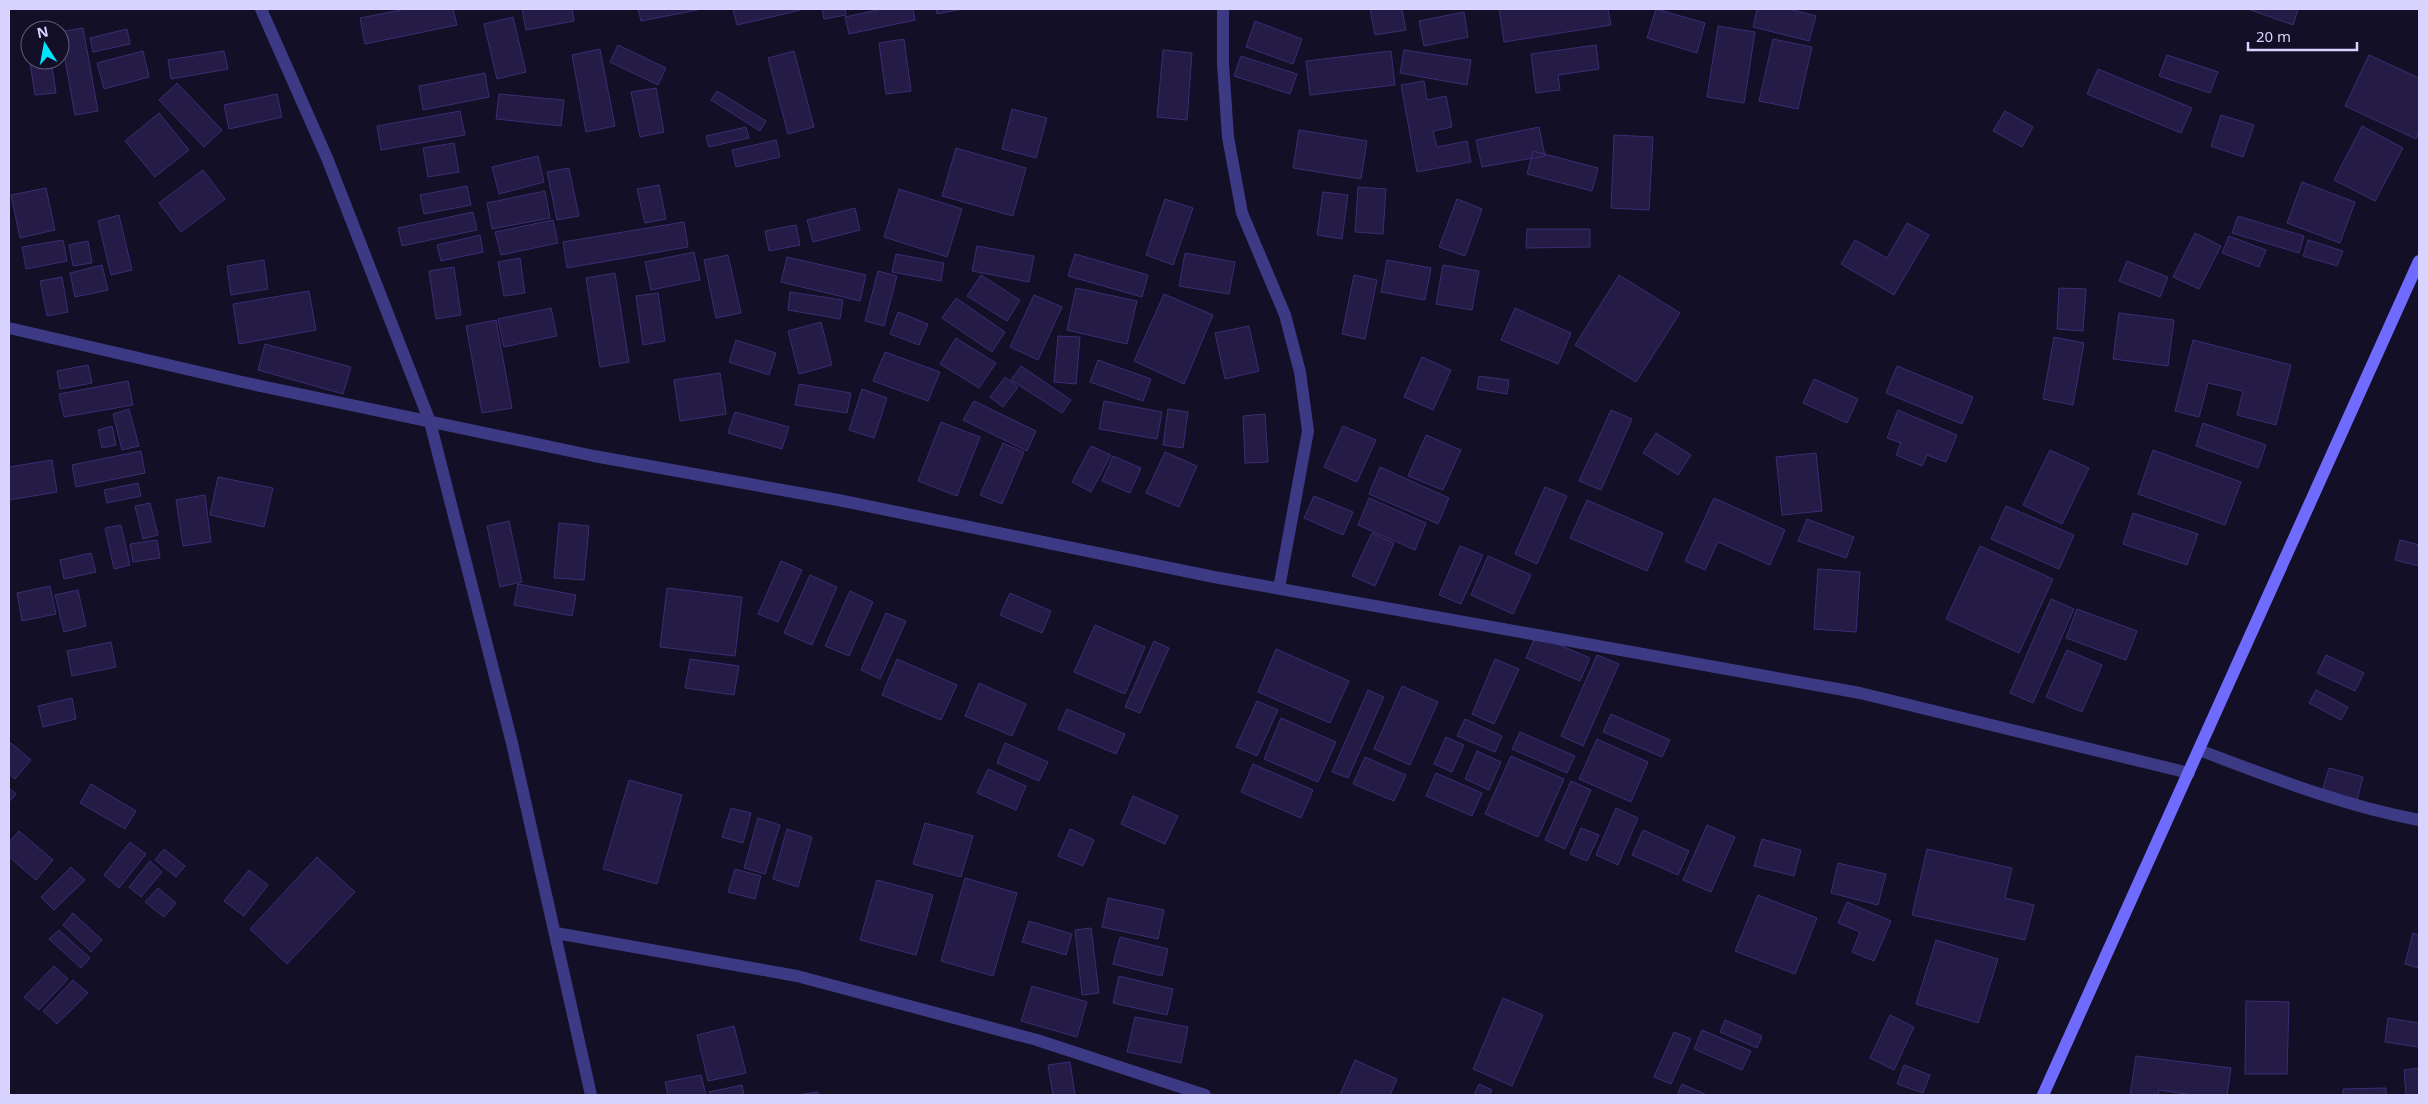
<svg xmlns="http://www.w3.org/2000/svg" width="2428" height="1104" font-family="'Noto Sans',sans-serif">
	<style>
		.building { fill: #241b47; stroke: #3b2d73 }
		.lines { fill: none; stroke-linecap: round; stroke-linejoin: round }
		.street { stroke: #3d3a85; stroke-width: 12 }
		.secondary { stroke: #6f6bff; stroke-width: 12 }
	</style>
	<rect width="100%" height="100%" fill="#130f26"/>
	<path class="building" d="M406 9H453L457 25 365 44 360 18Z
		M522 9H572L574 21 526 30Z
		M638 9H702L641 21Z
		M733 9H801V10L737 25Z
		M822 9H845L846 15 824 19Z
		M882 9H913L915 20 849 34 845 17Z
		M936 9H963L937 14Z
		M1370 9H1402L1406 30 1375 35Z
		M1499 9H1608L1611 25 1504 42Z
		M1656 9 1705 23 1697 53 1647 38Z
		M1757 9H1789L1816 16 1809 41 1753 27Z
		M2248 9H2298L2293 25Z
		M1464 12 1468 37 1424 46 1419 21Z
		M513 17 526 72 497 79 484 24Z
		M1255 21 1302 39 1293 64 1246 47Z
		M1718 26 1755 32 1744 103 1707 97Z
		M83 28 98 111 75 115 60 32Z
		M127 29 130 44 93 52 90 38Z
		M904 39 911 91 886 94 879 43Z
		M1773 39 1812 47 1798 109 1759 101Z
		M30 43V60H51L56 93 35 95 27 44Z
		M618 45 666 68 658 85 610 62Z
		M1596 45 1599 69 1558 75 1560 90 1536 93 1531 54Z
		M600 49 615 126 586 132 572 55Z
		M1163 50 1192 53 1187 120 1157 117Z
		M1404 50 1471 60 1467 85 1400 73Z
		M143 51 149 77 104 89 97 63Z
		M224 51 228 69 171 79 168 60Z
		M794 51 814 127 788 134 768 58Z
		M1391 51 1395 85 1310 95 1306 61Z
		M2167 55 2218 72 2210 93 2159 76Z
		M2369 55 2419 78V131L2416 139 2345 106Z
		M1241 56 1297 74 1290 94 1234 76Z
		M2098 69 2192 108 2181 133 2087 94Z
		M485 73 489 97 423 110 419 86Z
		M1424 81 1427 100 1446 96 1452 127 1433 131 1437 147 1467 141 1471 162 1417 172 1401 85Z
		M177 83 222 130 204 147 159 100Z
		M656 88 664 132 640 137 631 92Z
		M717 91 766 121 760 131 711 100Z
		M277 94 282 117 229 129 224 105Z
		M499 94 564 100 561 126 496 119Z
		M1012 109 1047 118 1036 158 1002 149Z
		M460 111 465 135 381 150 377 126Z
		M2005 111 2033 127 2022 147 1993 131Z
		M159 113 189 150 155 177 125 141Z
		M2221 115 2254 125 2243 157 2211 146Z
		M2362 126 2403 148 2375 201 2334 180Z
		M746 127 749 138 709 147 706 136Z
		M1539 127 1545 156 1482 167 1476 140Z
		M1299 130 1367 141 1361 179 1293 168Z
		M1614 135 1653 137 1649 210 1611 208Z
		M776 140 780 157 736 167 732 150Z
		M454 143 459 172 428 177 423 148Z
		M956 148 1026 168 1013 216 942 196Z
		M1533 151 1598 168 1592 191 1527 174Z
		M538 156 544 182 499 194 492 167Z
		M569 168 579 216 557 220 547 172Z
		M203 170 225 199 181 232 159 203Z
		M2302 182 2355 202 2340 243 2287 223Z
		M659 185 666 219 645 223 637 189Z
		M467 186 471 205 424 214 420 195Z
		M1358 187 1386 189 1383 234 1355 232Z
		M46 188 55 230 20 238 11 195Z
		M899 189 962 209 947 257 884 237Z
		M545 191 550 218 492 229 487 203Z
		M1323 192 1348 195 1342 239 1317 235Z
		M1165 199 1193 208 1173 265 1146 255Z
		M1457 199 1482 209 1465 256 1439 247Z
		M855 208 860 230 813 242 807 220Z
		M473 212 477 230 402 246 398 228Z
		M119 215 132 270 111 275 98 221Z
		M2238 216 2304 236 2299 253 2232 233Z
		M553 220 558 243 501 255 495 232Z
		M684 222 688 247 567 268 563 242Z
		M1907 223 1929 235 1894 295 1841 264 1855 240 1887 258Z
		M796 225 800 245 769 251 765 231Z
		M1527 229H1590V247L1526 248Z
		M2195 233 2221 246 2199 289 2173 277Z
		M480 235 483 252 441 261 437 245Z
		M2229 236 2266 250 2259 267 2222 253Z
		M63 240 67 261 26 269 22 247Z
		M2308 240 2343 251 2337 266 2303 256Z
		M88 241 92 263 73 266 69 245Z
		M977 246 1034 256 1029 282 972 271Z
		M694 252 700 280 651 290 645 262Z
		M1185 253 1235 262 1229 294 1179 286Z
		M896 254 944 263 941 281 892 272Z
		M1075 254 1148 275 1142 297 1068 276Z
		M728 255 741 313 716 318 704 260Z
		M787 257 866 275 860 301 781 282Z
		M520 258 525 293 504 296 498 262Z
		M264 260 268 289 231 295 227 266Z
		M1387 260 1431 268 1425 300 1381 292Z
		M2127 261 2168 277 2160 297 2119 281Z
		M102 265 108 290 75 297 70 273Z
		M1443 265 1479 271 1472 310 1436 304Z
		M454 267 461 315 436 319 429 271Z
		M878 271 897 276 884 326 865 321Z
		M615 273 629 362 600 367 586 278Z
		M981 275 1020 300 1007 321 967 296Z
		M1354 275 1377 280 1365 339 1342 334Z
		M1619 275 1680 313 1636 382 1575 345Z
		M62 277 68 312 47 316 40 281Z
		M1076 288 1137 301 1127 344 1067 330Z
		M2059 288 2086 289 2083 331 2057 329Z
		M309 291 316 330 239 344 233 304Z
		M790 292 843 300 840 319 788 310Z
		M658 293 665 341 643 345 636 296Z
		M1164 294 1213 315 1184 384 1134 361Z
		M1034 295 1062 307 1038 360 1010 347Z
		M956 298 1005 332 992 352 942 318Z
		M551 308 557 336 504 347 498 319Z
		M1515 308 1571 333 1558 364 1501 340Z
		M898 312 928 324 919 345 890 334Z
		M2119 313 2174 320 2168 366 2113 359Z
		M496 320 512 408 482 413 466 326Z
		M821 322 832 365 799 374 788 331Z
		M1249 326 1259 371 1225 379 1215 333Z
		M1058 336 1080 337 1076 384 1054 382Z
		M2054 337 2084 343 2073 405 2043 399Z
		M956 338 996 363 979 388 940 364Z
		M736 340 776 353 769 375 729 362Z
		M2193 340 2291 365 2276 425 2237 415 2243 391 2208 383 2199 417 2175 411Z
		M265 344 351 367 343 394 258 370Z
		M885 352 940 372 928 401 873 381Z
		M1422 357 1451 370 1433 410 1404 397Z
		M1098 360 1151 379 1143 401 1090 382Z
		M88 365 92 383 60 389 57 371Z
		M1021 366 1071 400 1062 413 1011 380Z
		M1897 366 1973 397 1962 424 1886 393Z
		M720 373 726 414 680 421 674 380Z
		M1479 376 1509 380 1507 394 1477 389Z
		M1005 377 1018 387 1003 407 990 397Z
		M1814 379 1858 399 1847 423 1803 403Z
		M128 381 133 405 64 417 59 394Z
		M799 384 851 393 847 413 795 405Z
		M862 389 887 398 874 438 849 430Z
		M974 401 1036 431 1027 451 963 420Z
		M1104 401 1162 412 1157 439 1099 429Z
		M129 409 139 446 122 450 113 414Z
		M1168 409 1188 412 1183 448 1163 445Z
		M1611 410 1632 419 1601 490 1579 481Z
		M1898 410 1957 435 1946 462 1927 455 1922 466 1896 455 1901 443 1887 438Z
		M735 412 789 427 782 449 728 433Z
		M1265 414 1268 462 1245 463 1243 416Z
		M941 422 980 437 957 496 918 481Z
		M2203 423 2266 445 2258 468 2196 446Z
		M112 426 116 445 102 448 98 430Z
		M1343 426 1376 440 1357 482 1324 467Z
		M1656 433 1691 455 1678 475 1643 453Z
		M1426 435 1461 450 1443 490 1408 476Z
		M1003 443 1024 452 1002 504 980 495Z
		M1091 446 1111 455 1091 492 1072 482Z
		M2050 450 2089 468 2062 524 2023 505Z
		M2153 450 2241 482 2225 525 2138 494Z
		M141 451 145 473 76 487 72 465Z
		M1165 452 1197 466 1179 507 1146 493Z
		M1816 453 1822 511 1782 515 1776 457Z
		M1113 456 1141 468 1130 493 1102 481Z
		M52 460 57 492 9 500V467Z
		M1380 467 1449 498 1438 524 1369 494Z
		M218 477 273 488 264 527 210 515Z
		M138 483 141 496 107 503 104 490Z
		M1545 487 1567 496 1537 564 1515 554Z
		M205 495 211 542 183 546 176 500Z
		M1314 496 1353 512 1343 535 1304 518Z
		M1369 498 1426 523 1415 550 1358 525Z
		M1714 498 1785 530 1770 565 1718 542 1705 570 1685 561Z
		M1587 500 1663 533 1647 571 1570 538Z
		M150 503 158 535 143 539 135 506Z
		M2006 506 2074 535 2059 569 1991 539Z
		M2133 513 2198 534 2187 565 2123 544Z
		M1807 519 1854 537 1846 558 1798 541Z
		M509 521 522 582 500 587 487 526Z
		M559 523 589 526 584 580 554 578Z
		M121 525 130 565 114 569 105 528Z
		M1372 533 1394 543 1375 586 1352 576Z
		M157 540 160 558 133 562 130 544Z
		M2400 540 2419 545V566L2395 560Z
		M1460 546 1483 555 1461 604 1439 595Z
		M1980 546 2053 579 2019 653 1946 619Z
		M91 553 96 572 64 579 60 560Z
		M1488 556 1531 575 1513 614 1471 595Z
		M781 561 802 570 778 622 758 614Z
		M1818 569 1860 572 1856 632 1814 629Z
		M810 575 837 587 812 645 784 633Z
		M518 584 576 595 572 616 514 605Z
		M50 586 56 614 22 621 17 593Z
		M667 588 742 597 735 656 660 647Z
		M78 590 86 626 64 632 55 595Z
		M850 591 873 602 849 656 825 646Z
		M1010 593 1051 611 1042 633 1000 615Z
		M2051 599 2074 609 2033 703 2010 693Z
		M2077 609 2137 631 2126 660 2066 638Z
		M886 613 906 621 880 679 861 670Z
		M1095 625 1145 647 1125 694 1074 672Z
		M1536 635 1590 658 1580 681 1526 658Z
		M1154 641 1169 648 1140 713 1125 707Z
		M111 642 116 667 72 676 67 651Z
		M1276 649 1349 681 1330 723 1258 692Z
		M2067 650 2102 665 2082 712 2046 697Z
		M1597 655 1619 664 1583 746 1561 736Z
		M2326 655 2364 673 2355 691 2317 673Z
		M690 659 739 666 734 695 685 688Z
		M897 659 957 685 941 720 882 695Z
		M1495 659 1519 669 1494 724 1472 714Z
		M979 683 1026 704 1012 736 965 716Z
		M1402 686 1438 702 1410 765 1374 749Z
		M1368 690 1384 697 1348 778 1332 772Z
		M2316 690 2348 707 2341 720 2309 703Z
		M72 698 76 719 43 727 38 706Z
		M1257 701 1278 710 1257 756 1236 747Z
		M1067 709 1125 734 1116 754 1058 729Z
		M1611 714 1670 740 1662 757 1603 732Z
		M1281 718 1336 742 1318 782 1264 759Z
		M1465 719 1502 736 1495 752 1457 736Z
		M1520 732 1575 756 1567 773 1512 749Z
		M1446 737 1464 745 1452 772 1434 764Z
		M1597 739 1648 762 1631 802 1579 779Z
		M11 743 31 760 15 779 9 774V745Z
		M1005 743 1048 762 1039 781 997 763Z
		M1477 751 1501 762 1489 790 1465 779Z
		M1511 756 1564 779 1538 837 1485 814Z
		M1365 757 1406 775 1394 801 1353 784Z
		M1253 764 1313 790 1301 818 1241 792Z
		M2329 768 2363 777 2357 800 2322 791Z
		M988 769 1026 786 1016 810 977 793Z
		M1436 773 1482 793 1472 816 1426 796Z
		M629 780 682 795 657 884 603 869Z
		M1571 781 1591 790 1565 849 1545 840Z
		M91 784 136 811 125 829 80 803Z
		M9 788 16 794 9 802Z
		M1133 796 1178 816 1165 844 1121 824Z
		M731 808 751 813 743 843 722 837Z
		M1616 808 1638 818 1618 865 1596 855Z
		M758 818 780 825 765 874 744 868Z
		M925 823 973 836 961 877 913 864Z
		M1707 825 1735 837 1711 892 1683 880Z
		M1581 828 1599 835 1587 861 1570 854Z
		M787 829 812 837 798 887 773 879Z
		M1070 829 1094 840 1083 866 1058 856Z
		M1643 830 1689 851 1678 875 1632 855Z
		M19 831 53 860 36 880 9 857V842Z
		M1762 839 1801 850 1794 876 1754 866Z
		M130 842 146 854 119 888 104 875Z
		M164 849 185 866 176 877 155 860Z
		M1927 849 2012 868 2005 898 2034 905 2025 940 1912 915Z
		M317 857 355 892 287 964 250 929Z
		M150 861 162 872 141 897 129 887Z
		M1838 863 1886 874 1878 905 1831 893Z
		M71 867 85 880 54 910 41 897Z
		M735 869 761 876 755 899 728 892Z
		M249 870 268 885 244 916 224 901Z
		M965 878 1017 893 993 976 941 961Z
		M877 880 933 895 916 955 860 940Z
		M158 888 176 903 164 917 145 902Z
		M1758 895 1817 918 1795 974 1735 951Z
		M1108 898 1164 910 1158 939 1102 927Z
		M1847 902 1891 921 1874 961 1852 952 1860 932 1838 923Z
		M73 913 102 940 91 952 63 925Z
		M1029 921 1072 934 1066 955 1022 942Z
		M1091 928 1099 993 1082 995 1075 930Z
		M59 930 90 958 81 968 49 939Z
		M2413 933 2419 935V968L2405 964Z
		M1120 937 1168 949 1162 976 1113 964Z
		M1936 940 1998 959 1978 1023 1916 1004Z
		M54 966 68 979 39 1010 24 997Z
		M1119 976 1173 989 1167 1015 1113 1003Z
		M73 980 88 993 57 1024 43 1011Z
		M1032 986 1087 1002 1077 1037 1021 1021Z
		M1503 998 1543 1015 1512 1086 1473 1069Z
		M2246 1001 2289 1002 2287 1074H2245Z
		M1890 1015 1914 1027 1894 1070 1870 1058Z
		M1135 1017 1188 1027 1181 1063 1127 1052Z
		M2388 1018 2419 1023V1047L2385 1042Z
		M1725 1020 1762 1036 1757 1048 1720 1032Z
		M734 1026 746 1073 708 1081 697 1035Z
		M1702 1030 1751 1051 1742 1070 1694 1049Z
		M1674 1032 1691 1039 1671 1084 1654 1077Z
		M2136 1056 2231 1068 2227 1095H2193L2159 1090 2158 1095H2130Z
		M1355 1060 1397 1079 1390 1095H1340Z
		M1070 1062 1075 1095H1053L1048 1065Z
		M1904 1065 1930 1075 1923 1093 1897 1084Z
		M2419 1068V1095H2406L2404 1070Z
		M701 1075 706 1095H668L665 1082Z
		M1479 1084 1492 1090 1490 1095H1474Z
		M1682 1084 1705 1094V1095H1677Z
		M742 1085 744 1095H710L709 1092Z
		M2386 1088V1095H2343V1089Z
		M818 1092 819 1095H797Z"/>
	<g class="lines">
		<path class="street" d="M261 9 327 158 430 422 512 743 591 1095
			M1223 9V64L1228 137 1242 213 1285 315 1300 372 1308 431 1279 588
			M9 328 242 382 594 456 838 500 1214 577 1860 693 2189 773
			M2199 750C2271 777 2343 806 2419 820
			M556 933 797 976 1037 1040 1205 1095"/>
		<path class="secondary" d="M2043 1095 2419 261"/>
	</g>
	<rect width="2428" height="1104" fill="none" stroke="#d9d4ff" stroke-width="20"/>
	<g transform="translate(45 45) rotate(349)"><circle r="24" fill="#130f26" stroke="#625e7d"/>
	<path d="M0-4L9 19L0 12L-9 19Z" fill="#00e5ff"/>
	<text y="-8" font-size="14" font-weight="bold" text-anchor="middle" fill="#d9d4ff">N</text>
	</g>
	<path d="M2248 42v8h109v-8" fill="none" stroke="#d9d4ff" stroke-width="2.5"/>
	<text x="2256" y="42" font-size="15" fill="#d9d4ff" stroke="#130f26" stroke-width="4" paint-order="stroke">20 m</text>
</svg>
